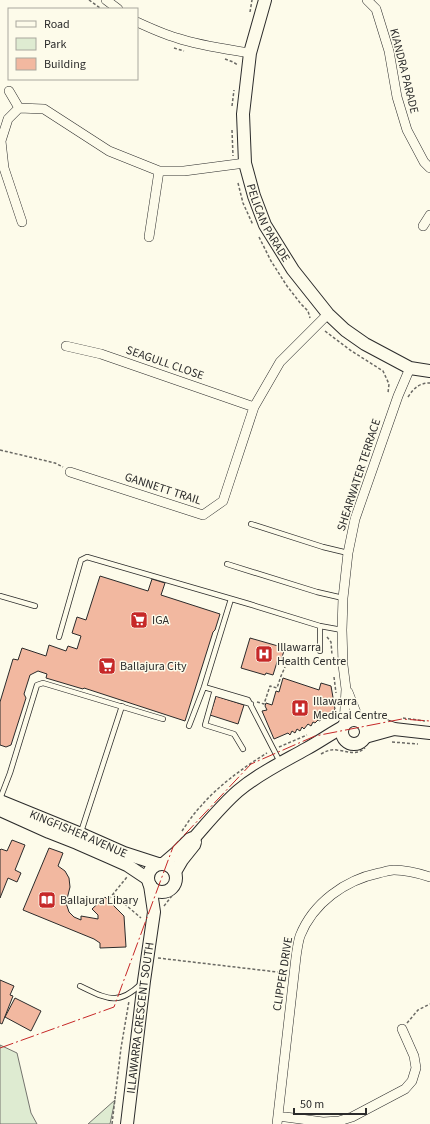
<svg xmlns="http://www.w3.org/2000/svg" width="430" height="1124" font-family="'Source Sans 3',sans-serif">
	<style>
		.green { fill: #deebd1; stroke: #74746e }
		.building { fill: #f2b8a0; stroke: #2b2b2b }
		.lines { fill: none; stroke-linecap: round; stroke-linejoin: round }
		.lane-casing { stroke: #2b2b2b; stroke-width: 6 }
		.street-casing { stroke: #2b2b2b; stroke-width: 10 }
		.secondary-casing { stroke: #2b2b2b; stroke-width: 14 }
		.path { stroke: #6a6964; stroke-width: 1.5; stroke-dasharray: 3 2; stroke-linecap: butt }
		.lane { stroke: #fdfbea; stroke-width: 4.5 }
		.street { stroke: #fdfbea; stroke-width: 9 }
		.secondary { stroke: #fdfbea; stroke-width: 12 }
		.power { stroke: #c62828; stroke-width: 1; stroke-dasharray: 14 3 2 3; stroke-linecap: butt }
		.labels { text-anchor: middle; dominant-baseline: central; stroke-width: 3; stroke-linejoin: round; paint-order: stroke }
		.street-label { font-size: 12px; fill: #2b2b2b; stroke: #fdfbea }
		.poi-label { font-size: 12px; fill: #2b2b2b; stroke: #fdfbea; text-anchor: start }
	</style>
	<rect width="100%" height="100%" fill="#fdfbea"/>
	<path class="green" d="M0 1045 17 1053 31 1113 37 1124H0Z
		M115 1100 110 1124H88Z"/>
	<path class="building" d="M100 576 148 591 152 579 165 583 161 595 220 614 215 630 213 632 185 721 84 688 83 689 46 678 47 674 38 671 30 675 24 694 26 698 11 745 6 747 0 745V702L13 659 18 660 22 648 46 656 49 645 66 651 68 646 77 649 81 636 72 633 77 617 86 620Z
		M250 638 285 648 281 660 278 659 273 675 266 673 265 675 241 668Z
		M283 678 319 690 321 683 331 686 335 709 329 717 327 716 325 719 322 718 320 721 318 720 315 723 313 722 311 726 308 724 304 729 302 727 300 731 297 729 295 733 292 731 290 735 288 733 274 739 262 711 267 710 265 706 266 703 272 705 276 691 279 692Z
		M216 696 244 705 238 724 210 715Z
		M12 840 25 845 15 870 21 873 17 882 8 878 0 898V850L1 849 7 851Z
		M49 848 63 853 58 866 65 871 69 878 70 887 66 903 69 912 74 917 81 920V916L98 919V915L92 909 105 897 124 916 126 947 100 948V943L94 939 23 910Z
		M0 980 14 986 10 995 13 996 2 1024 0 1023Z
		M15 998 41 1011 31 1031 5 1017Z"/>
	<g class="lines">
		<defs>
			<path id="lane" d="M251 524 323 547 348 553
				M227 564 317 592 343 598
				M0 596 35 606
				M320 626V651
				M59 637 81 560 87 557 249 604 320 626 342 630
				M204 687 248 700 280 762
				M189 726 204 687 231 599
				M243 749 234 734 205 725 214 693 251 704
				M0 799 10 773 37 685 43 683 163 719
				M81 832 122 706
				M80 986C106 998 117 1007 141 984"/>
			<path id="street" d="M106 0 118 9
				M367 0 376 9 389 51 397 97 407 130 424 162 430 168
				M137 22C150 28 163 34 177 38 201 46 226 49 250 53
				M9 91 19 108
				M22 222 4 168 1 141 8 119 19 108 44 109 109 151 159 171H184L245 163
				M423 226 430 215
				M149 237 159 171
				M66 346 101 354 254 407
				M70 472 203 515 223 501 254 407 280 362 328 314
				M348 692 359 720
				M344 725 346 689 343 665 342 630 343 598 348 553 355 519 398 396 410 368
				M278 1116 323 1122 339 1121 352 1117 405 1089 412 1081 416 1068 414 1056 402 1029
				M277 1124 296 957C297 950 298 942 300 936 313 903 345 880 379 873 384 872 389 870 394 870 406 870 418 873 430 877"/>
			<g id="secondary">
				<path id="s1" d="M265 0 250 53 243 114 245 163 254 196 265 225 293 270 328 314 345 330 365 344 410 368 430 371"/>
				<circle cx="354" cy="732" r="12"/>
				<path d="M362 722 383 725 394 729 430 733"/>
				<path d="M365 737 394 729"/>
				<path id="s2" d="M0 801 81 834 124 853 158 864"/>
				<path d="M0 810 49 832 77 843 109 857 127 865 148 879"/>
				<path d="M163 864 177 852 190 839 195 837C209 821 222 805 238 791 258 774 283 762 306 749 319 742 330 734 343 727"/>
				<circle cx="162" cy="878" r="14"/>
				<path d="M175 872 182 860 194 845 195 842"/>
				<path id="s3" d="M127 1124 144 981 154 912 150 885"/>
			</g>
		</defs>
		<use href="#lane" class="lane-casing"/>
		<use href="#street" class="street-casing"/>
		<use href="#secondary" class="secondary-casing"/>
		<path class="path" d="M89 0 100 8
			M250 12 252 0
			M174 48 184 51
			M225 59 233 62 238 65
			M232 106 234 90
			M232 130 233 156
			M238 183 243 203 253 225
			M259 237 271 261 287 286 301 304 308 311 310 318
			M325 331 350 350 383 371 389 384 388 393
			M408 397C414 388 419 383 430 383
			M0 450 55 463 63 467
			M327 637 331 642 332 655
			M334 677 336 693
			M257 702 264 704 270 686 277 688 281 676 285 667
			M403 718 425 721
			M392 742 418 744
			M279 747 307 735
			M321 754C326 751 331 749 337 750 347 751 356 756 365 748
			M182 831C188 822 194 813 201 806 218 786 244 767 267 753
			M113 894 141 918
			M109 899 127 877
			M164 906 175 892 181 882
			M158 958 286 973
			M407 1023 418 1010 430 1004
			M112 1124 121 1048 129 1001"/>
		<use href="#lane" class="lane"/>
		<use href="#street" class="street"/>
		<use href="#secondary" class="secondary"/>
		<path class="power" d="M0 1048 114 1007 173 847 251 764 315 736 402 719 430 721"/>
	</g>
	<defs>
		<symbol id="supermarket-square" viewBox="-11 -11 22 22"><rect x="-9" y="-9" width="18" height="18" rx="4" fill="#c62828" stroke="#fdfbea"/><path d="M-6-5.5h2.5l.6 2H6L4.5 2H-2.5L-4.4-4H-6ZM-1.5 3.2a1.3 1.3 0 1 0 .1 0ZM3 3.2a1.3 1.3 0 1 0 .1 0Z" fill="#fff"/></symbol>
		<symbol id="hospital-square" viewBox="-11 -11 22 22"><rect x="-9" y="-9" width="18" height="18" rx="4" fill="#c62828" stroke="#fdfbea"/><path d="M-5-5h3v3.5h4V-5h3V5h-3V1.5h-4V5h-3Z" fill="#fff"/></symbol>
		<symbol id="library-square" viewBox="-11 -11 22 22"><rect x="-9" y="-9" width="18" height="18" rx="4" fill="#c62828" stroke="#fdfbea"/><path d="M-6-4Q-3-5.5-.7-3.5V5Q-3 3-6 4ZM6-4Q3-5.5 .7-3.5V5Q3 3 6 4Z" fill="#fff"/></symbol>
	</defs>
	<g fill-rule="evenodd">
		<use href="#supermarket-square" x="129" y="610" width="20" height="20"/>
		<use href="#hospital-square" x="254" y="644" width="20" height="20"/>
		<use href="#supermarket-square" x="97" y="656" width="20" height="20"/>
		<use href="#hospital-square" x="290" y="698" width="20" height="20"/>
		<use href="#library-square" x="37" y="890" width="20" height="20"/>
	</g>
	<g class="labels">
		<g class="street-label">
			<text transform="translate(404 71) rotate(76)">KIANDRA PARADE</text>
			<text stroke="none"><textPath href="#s1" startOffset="230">PELICAN PARADE</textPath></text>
			<text transform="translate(165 363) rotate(19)">SEAGULL CLOSE</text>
			<text transform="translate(359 475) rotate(-72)">SHEARWATER TERRACE</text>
			<text transform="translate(163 489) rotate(18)">GANNETT TRAIL</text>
			<text stroke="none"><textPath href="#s2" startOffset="85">KINGFISHER AVENUE</textPath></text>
			<text transform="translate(283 974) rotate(-81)">CLIPPER DRIVE</text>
			<text stroke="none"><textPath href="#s3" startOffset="107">ILLAWARRA CRESCENT SOUTH</textPath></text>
		</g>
		<g class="poi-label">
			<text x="152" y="620">IGA</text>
			<text x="277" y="647">Illawarra<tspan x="277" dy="14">Health Centre</tspan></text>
			<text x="120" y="666">Ballajura City</text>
			<text x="313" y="701">Illawarra<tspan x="313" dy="14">Medical Centre</tspan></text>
			<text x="60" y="900">Ballajura Libary</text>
		</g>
	</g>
	<rect x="8" y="8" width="130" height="72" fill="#fdfbea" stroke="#a9a89e"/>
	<rect x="16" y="21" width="20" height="6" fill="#fdfbea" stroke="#a9a89e"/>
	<text x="44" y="28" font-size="12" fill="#2b2b2b">Road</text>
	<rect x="16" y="38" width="20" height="12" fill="#deebd1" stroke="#a9a89e"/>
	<text x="44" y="48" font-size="12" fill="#2b2b2b">Park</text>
	<rect x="16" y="58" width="20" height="12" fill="#f2b8a0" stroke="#a9a89e"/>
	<text x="44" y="68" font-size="12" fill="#2b2b2b">Building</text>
	<path d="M294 1108v6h72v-6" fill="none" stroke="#2b2b2b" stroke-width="2"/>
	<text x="300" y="1108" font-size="12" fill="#2b2b2b" stroke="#fdfbea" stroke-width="3" paint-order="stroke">50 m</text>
</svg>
